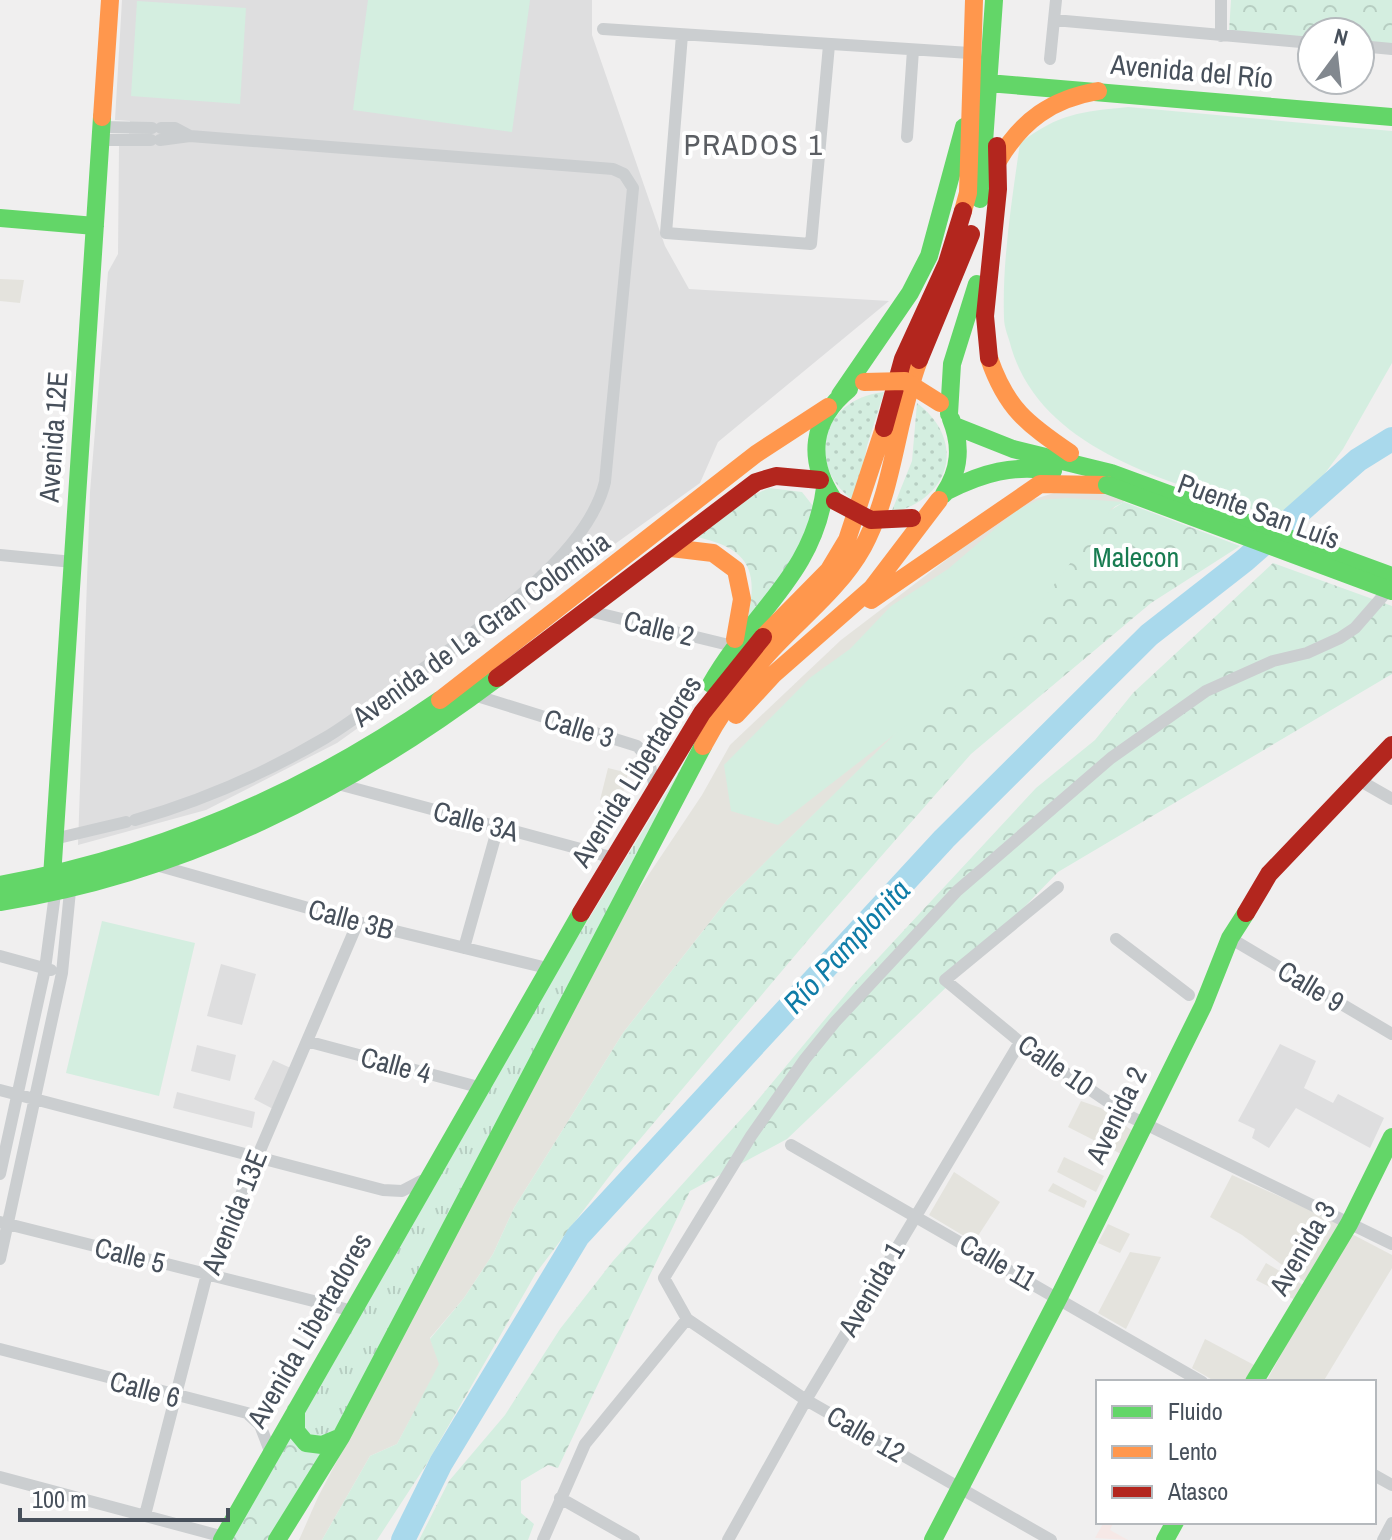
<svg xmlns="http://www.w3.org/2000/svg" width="1392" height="1540" font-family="'Archivo Narrow',sans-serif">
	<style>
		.commercial { fill: #e4e3dd }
		.education { fill: #dededf }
		.medical { fill: #f6e8e6 }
		.grass { fill: url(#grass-tufts) }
		.park { fill: url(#park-crowns) }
		.garden { fill: url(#garden-dots) }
		.pitch { fill: #d4eee0 }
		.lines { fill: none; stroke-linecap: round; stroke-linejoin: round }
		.river { stroke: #a9d9ec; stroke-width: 24 }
		.street { stroke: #cbced0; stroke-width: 12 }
		.fast { stroke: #63d668; stroke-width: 18 }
		.slow { stroke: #ff974d; stroke-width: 18 }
		.jam { stroke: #b3261e; stroke-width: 18 }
		.fast-bridge { stroke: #63d668; stroke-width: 18 }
		.slow-bridge { stroke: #ff974d; stroke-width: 18 }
		.jam-bridge { stroke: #b3261e; stroke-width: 18 }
		.labels { text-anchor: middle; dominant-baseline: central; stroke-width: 8; stroke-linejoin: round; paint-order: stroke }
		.street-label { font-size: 28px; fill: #47505b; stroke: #fff }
		.park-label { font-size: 28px; fill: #187c51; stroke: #fff }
		.neighbourhood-label { font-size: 30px; letter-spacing: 2px; fill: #5b5e63; stroke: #fff }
		.water-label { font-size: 30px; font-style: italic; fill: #0f7ca7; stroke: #fff }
	</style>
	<defs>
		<pattern id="grass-tufts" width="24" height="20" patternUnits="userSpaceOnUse" patternTransform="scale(2)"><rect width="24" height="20" fill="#d4eee0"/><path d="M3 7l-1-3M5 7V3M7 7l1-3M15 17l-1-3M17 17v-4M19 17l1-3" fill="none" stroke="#b7cec2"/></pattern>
		<pattern id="park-crowns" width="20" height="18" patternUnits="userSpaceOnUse" patternTransform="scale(2)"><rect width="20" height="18" fill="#d4eee0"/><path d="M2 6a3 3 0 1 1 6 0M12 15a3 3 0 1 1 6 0" fill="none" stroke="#b7cec2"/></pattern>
		<pattern id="garden-dots" width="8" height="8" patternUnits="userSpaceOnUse" patternTransform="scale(2)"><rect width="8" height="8" fill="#d4eee0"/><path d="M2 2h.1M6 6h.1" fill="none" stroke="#b7cec2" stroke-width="1.8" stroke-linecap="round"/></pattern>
	</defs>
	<rect width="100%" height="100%" fill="#f0efef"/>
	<path class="commercial" d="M0 279 24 280 20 303 0 301Z
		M1077 486 1122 498 1124 502 1116 505 1058 575 728 899 623 1033 514 1208 493 1254 464 1298 430 1338 440 1364 397 1444 370 1456 322 1540H299L318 1497 635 895 702 795 730 745 841 640 996 522 1031 500Z
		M608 768 628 773 620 805 600 800Z
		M1081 1101 1101 1108 1134 1132 1121 1154 1068 1127Z
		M1064 1157 1104 1176 1096 1192 1057 1172Z
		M954 1172 1000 1202 974 1242 929 1215Z
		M1232 1175 1341 1224 1313 1288 1242 1235 1210 1217Z
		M1053 1183 1087 1201 1084 1208 1048 1191Z
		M1108 1224 1130 1234 1120 1253 1098 1243Z
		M1348 1232 1392 1255V1268L1323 1382H1266Z
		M1130 1252 1161 1257 1126 1329 1098 1313Z
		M1266 1263 1305 1286 1297 1301 1256 1280Z
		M1205 1339 1256 1366 1248 1382H1216L1192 1368Z"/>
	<path class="education" d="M122 0H592V35L665 246 689 289 889 301 718 442 700 483 337 743 206 810 78 845 90 492 108 272 118 254 119 146 128 145 130 121 115 120Z
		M221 964 256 974 242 1025 207 1016Z
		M1280 1044 1316 1061 1304 1088 1333 1103 1338 1094 1384 1118 1370 1148 1296 1108 1269 1148 1252 1138 1255 1129 1238 1121Z
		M197 1045 236 1055 230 1081 191 1071Z
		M273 1060 295 1070 275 1110 254 1099Z
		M177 1092 255 1112 252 1128 173 1108Z"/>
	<path class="medical" d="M1104 1522 1113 1523 1110 1530 1128 1540 1095 1538Z"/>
	<path class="grass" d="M699 739 339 1434 311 1444 298 1411 495 1072Z"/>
	<path class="park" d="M1231 0H1392V46L1360 43V32H1312V39L1229 32Z
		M769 488 802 492 813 506C809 552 775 583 747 619 760 569 747 548 697 537L745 499Z
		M1124 502 1240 546 1151 603 971 754 819 927 614 1170 536 1273 426 1465 377 1540H322L370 1456 397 1444 439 1364 430 1339 464 1298 493 1254 514 1208 623 1033 728 899 915 714 1106 513Z
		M1273 563 1392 606V674L1058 872 956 978 787 1139 690 1191 558 1468 548 1465 521 1481V1513L534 1524 528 1540H419L449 1481 505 1415 560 1329 613 1261 752 1107 855 983 1036 788 1095 740 1133 693Z
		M291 1425 323 1450 274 1540H225Z"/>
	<path class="garden" d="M884 392 867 446 857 503C803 467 820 399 884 392Z
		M917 403C967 441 951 499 891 513L912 461Z"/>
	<path class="pitch" d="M368 0H530L512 132 353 110Z
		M137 1 246 8 240 104 131 96Z
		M1128 107 1392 131V363L1343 449 1314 488 1281 519C1185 484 1044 458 1011 347 1009 338 1004 328 1004 318 1002 261 1012 199 1020 143 1060 113 1080 112 1128 107Z
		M1068 498 1124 502 1112 508 1006 648 778 825 731 811 724 765 811 677 850 649 891 606 948 569 1017 510 1038 500Z
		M102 921 195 943 159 1096 66 1073Z"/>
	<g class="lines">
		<path class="river" d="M403 1540 441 1463 578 1236 944 839 1149 635 1245 560 1358 460 1392 439"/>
		<path class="street" d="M1054 20 1312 43
			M603 29 970 53
			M682 35 666 233 811 244 829 45
			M1221 36V0
			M1360 46 1392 49
			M1050 59 1056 0
			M102 127 152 128
			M161 128H175L190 136
			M907 137 913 50
			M101 140H151
			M0 555 73 562
			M585 610 733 646
			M474 695 637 746 648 758 655 787
			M1357 779 1392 799
			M338 784 614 858
			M135 820C201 801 266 773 325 738 355 720 382 698 410 678 473 632 586 560 605 482L633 188 624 174 613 169 190 136 160 140
			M54 839 126 822
			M156 865 358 922 547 968
			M1058 887 945 980 1020 1042 1129 1116 1392 1244
			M1230 938 1392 1034
			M1116 939 1189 995
			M464 948 498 827
			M0 956 51 970
			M310 1042 482 1088
			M0 1090 383 1190 402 1191 421 1181
			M791 1145 1202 1382
			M0 1174 45 969 55 894
			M0 1222 353 1311
			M0 1259 62 973 70 891
			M687 1319 806 1400 1051 1540
			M0 1349 247 1413 260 1425 270 1451
			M1374 1475 1392 1485
			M0 1477 224 1537
			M560 1498 634 1540
			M145 1515 207 1274 358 922
			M543 1540 585 1444 687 1319 664 1278 751 1136 805 1059 835 1022 957 891 1111 758 1206 691 1273 661 1307 653 1340 638 1355 628 1390 588
			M728 1540 806 1400 1020 1042
			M1383 1540 1392 1523"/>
		<path class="fast" d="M988 83 1392 117
			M980 199 994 0
			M0 218 95 226
			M840 395 910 293 929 256 964 127
			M949 414 952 364 977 284
			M955 426 1013 449 1111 473 1392 576
			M947 491C982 473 1014 464 1053 471
			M944 494C960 470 962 446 951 419
			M833 499C807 459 811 420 849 389
			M711 684C752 612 814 575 825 488
			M52 877 102 117
			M0 885C161 856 306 793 440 700
			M0 902C185 873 348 790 497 678
			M1254 1382 1349 1224 1392 1137
			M296 1410V1431L306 1443 322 1445 341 1437
			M222 1540 581 913
			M277 1540 341 1437 703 746
			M933 1540 1059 1297 1203 1006 1230 938 1246 913
			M1165 1540 1175 1522"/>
		<path class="slow" d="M102 117 110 0
			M998 161C1022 120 1052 99 1098 91
			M963 211 968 193 974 0
			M989 358C1006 408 1027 424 1070 453
			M671 548 713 553 736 570 742 599 735 639
			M871 600 1040 484 1107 485
			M763 637 829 570 847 540 884 428
			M440 700 756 454 828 407
			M736 715 774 674 872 588 939 500
			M703 746C720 714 742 683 766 656 798 620 839 590 863 547 894 490 896 420 919 360"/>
		<path class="jam" d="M989 358 985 316 998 189 997 146
			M919 360 971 234
			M884 428 903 359 947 263 963 211
			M497 678 756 482 776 476 820 480
			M581 913 702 713 763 637
			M1246 913 1269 874 1392 745"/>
		<path class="fast-bridge" d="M1107 485 1392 591"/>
		<path class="slow-bridge" d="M864 382 905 381 940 403"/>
		<path class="jam-bridge" d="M835 501 871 520 912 518"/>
	</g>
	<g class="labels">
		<g class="street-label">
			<text transform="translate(1192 71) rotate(5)">Avenida del Río</text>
			<text transform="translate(53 437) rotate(-86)">Avenida 12E</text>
			<text transform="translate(1259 511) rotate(20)">Puente San Luís</text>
			<text transform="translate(659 628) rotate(14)">Calle 2</text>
			<text transform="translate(481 629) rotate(-36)">Avenida de La Gran Colombia</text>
			<text transform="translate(579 728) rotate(17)">Calle 3</text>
			<text transform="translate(636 771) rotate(-58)">Avenida Libertadores</text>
			<text transform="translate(476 821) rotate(15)">Calle 3A</text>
			<text transform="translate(351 919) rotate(15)">Calle 3B</text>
			<text transform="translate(1311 986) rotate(31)">Calle 9</text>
			<text transform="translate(396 1065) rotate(15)">Calle 4</text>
			<text transform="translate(1056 1065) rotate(35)">Calle 10</text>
			<text transform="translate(1116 1115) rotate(-64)">Avenida 2</text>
			<text transform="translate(234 1212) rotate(-68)">Avenida 13E</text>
			<text transform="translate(1302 1248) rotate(-60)">Avenida 3</text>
			<text transform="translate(130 1255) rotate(14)">Calle 5</text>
			<text transform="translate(998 1262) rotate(30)">Calle 11</text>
			<text transform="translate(871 1289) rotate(-60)">Avenida 1</text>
			<text transform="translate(309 1330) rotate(-60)">Avenida Libertadores</text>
			<text transform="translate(145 1389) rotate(15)">Calle 6</text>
			<text transform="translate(866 1434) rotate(30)">Calle 12</text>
		</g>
		<g class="park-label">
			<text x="1136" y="557">Malecon</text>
		</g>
		<g class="neighbourhood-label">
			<text x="754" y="144">PRADOS 1</text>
		</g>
		<g class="water-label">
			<text transform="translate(846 946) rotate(-47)">Río Pamplonita</text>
		</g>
	</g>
	<rect x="1096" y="1380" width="280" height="144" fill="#ffffff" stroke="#b5b9bd" stroke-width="2"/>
	<rect x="1112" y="1406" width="40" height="12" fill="#63d668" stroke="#b5b9bd" stroke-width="2"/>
	<text x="1168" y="1420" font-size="24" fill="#47505b">Fluido</text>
	<rect x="1112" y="1446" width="40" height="12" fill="#ff974d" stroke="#b5b9bd" stroke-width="2"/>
	<text x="1168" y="1460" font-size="24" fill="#47505b">Lento</text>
	<rect x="1112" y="1486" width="40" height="12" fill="#b3261e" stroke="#b5b9bd" stroke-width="2"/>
	<text x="1168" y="1500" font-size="24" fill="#47505b">Atasco</text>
	<g transform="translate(1336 56) rotate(15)"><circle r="38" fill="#ffffff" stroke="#b5b9bd" stroke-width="2"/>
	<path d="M0-6L14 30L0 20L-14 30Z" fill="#82888f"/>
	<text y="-12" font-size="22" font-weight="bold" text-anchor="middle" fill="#47505b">N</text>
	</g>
	<path d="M20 1508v12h208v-12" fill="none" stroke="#47505b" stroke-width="4"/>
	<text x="32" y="1508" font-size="24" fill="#47505b" stroke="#ffffff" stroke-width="6" paint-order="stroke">100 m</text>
</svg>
